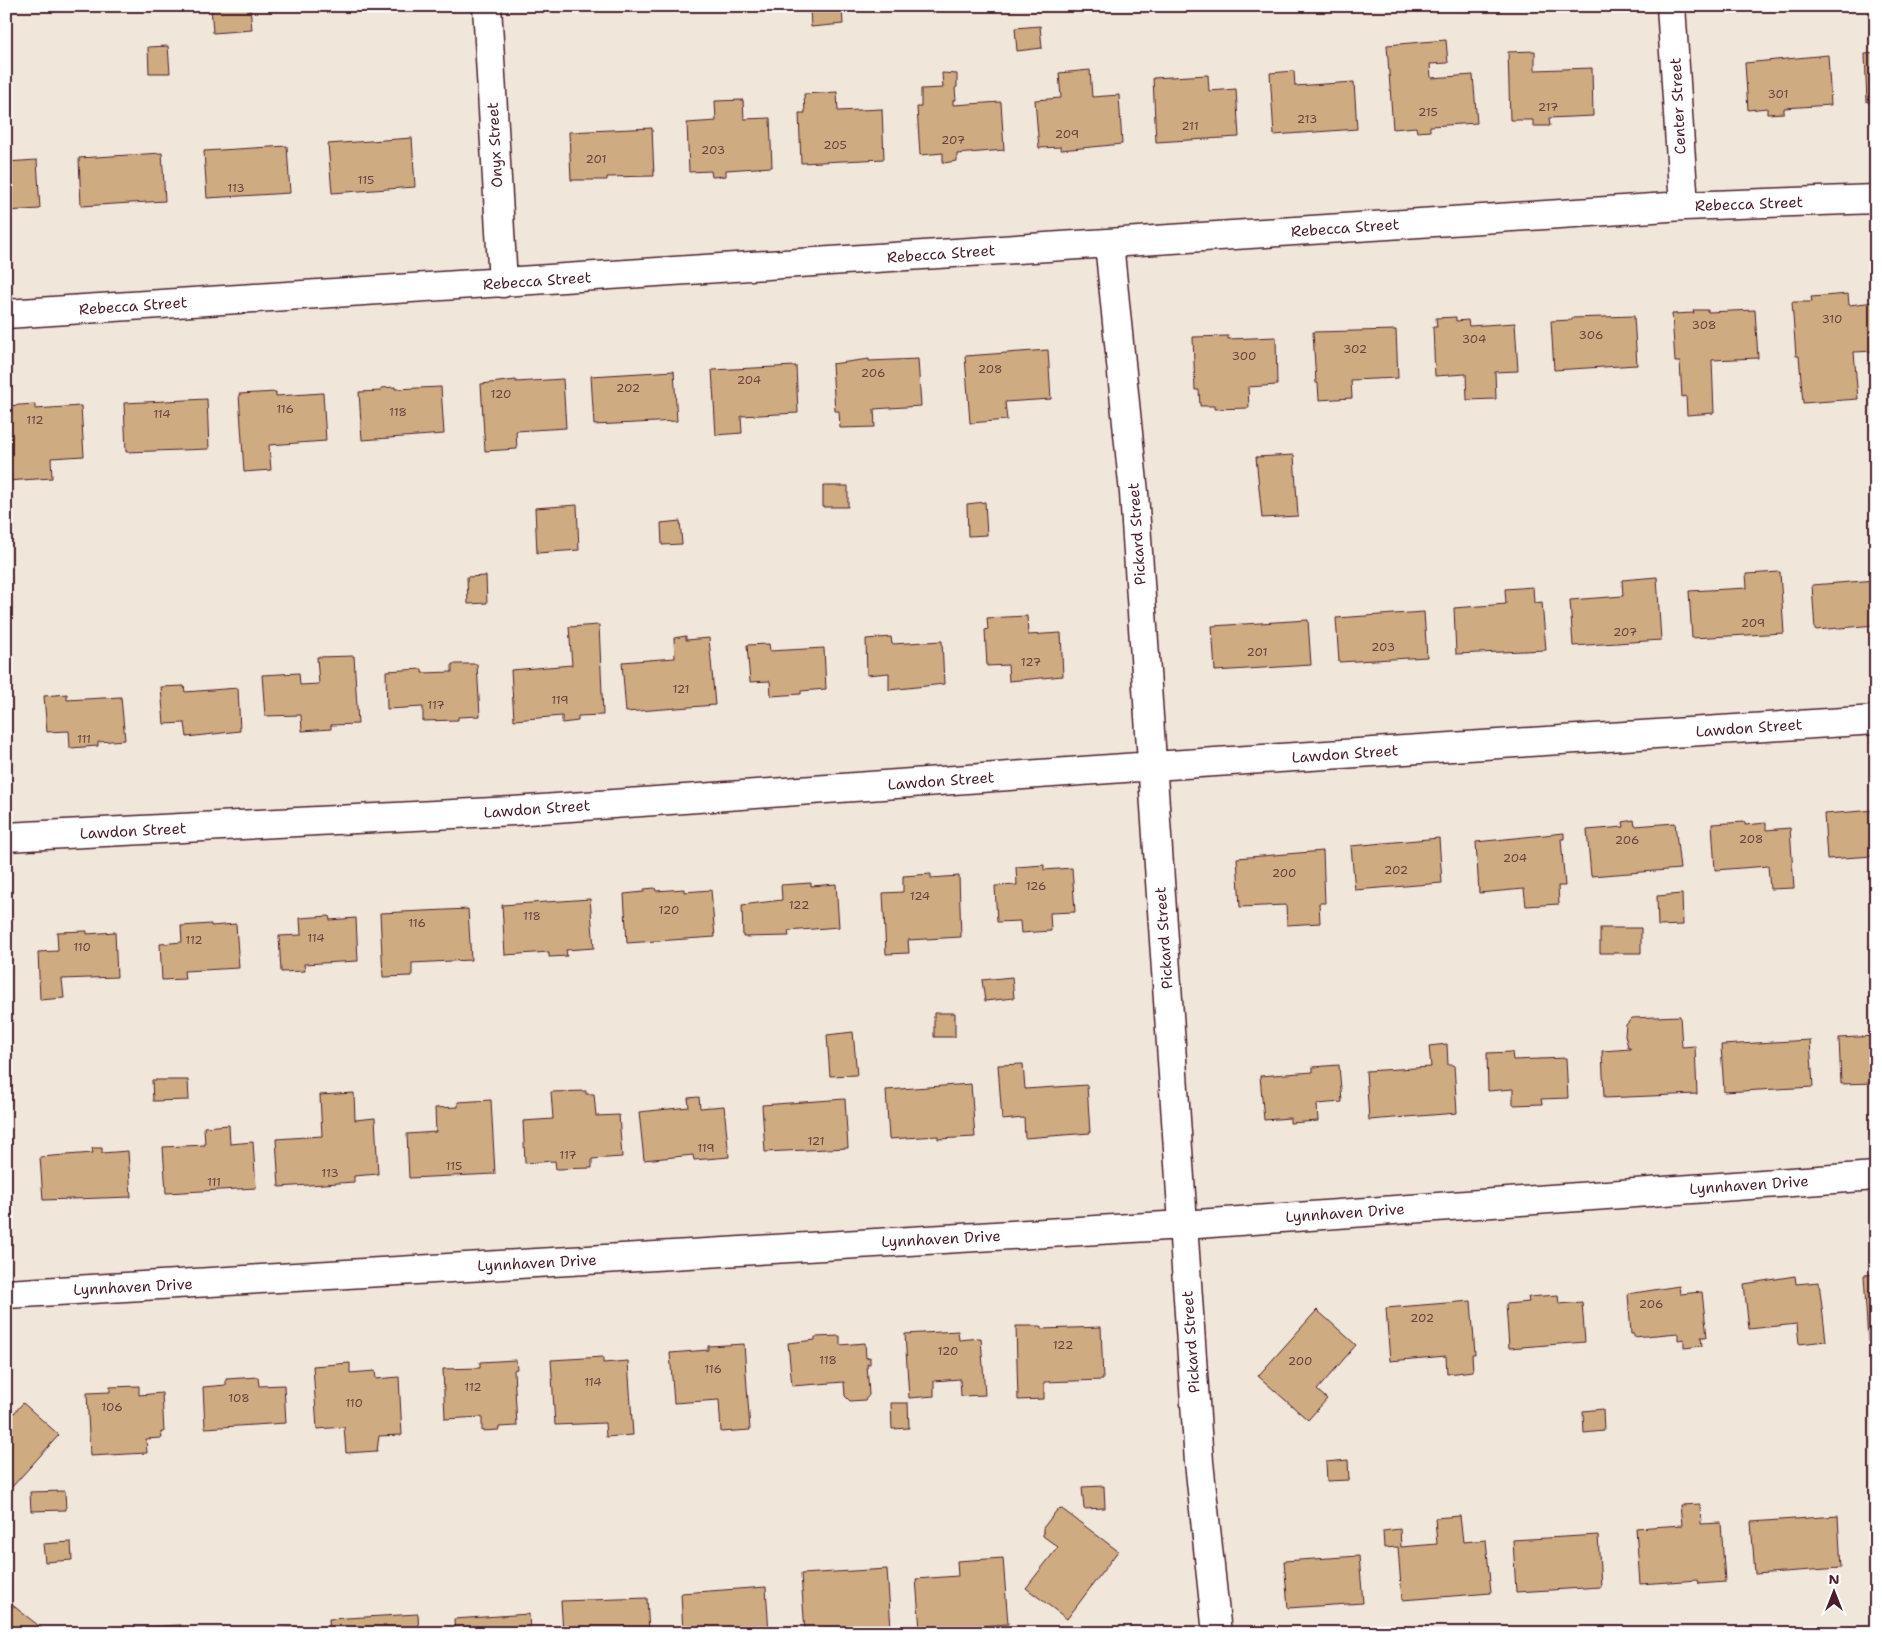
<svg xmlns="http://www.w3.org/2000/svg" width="1882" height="1639" font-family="'Shantell Sans',sans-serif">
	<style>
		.building { fill: #ceab81; stroke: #4a1f2b }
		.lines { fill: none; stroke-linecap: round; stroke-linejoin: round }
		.street-casing { stroke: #4a1f2b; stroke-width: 31 }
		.street { stroke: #fff; stroke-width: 28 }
		.labels { text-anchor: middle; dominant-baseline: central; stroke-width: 4.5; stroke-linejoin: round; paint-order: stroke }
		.number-label { font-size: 12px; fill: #6b4240 }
		.street-label { font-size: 15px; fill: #4a1f2b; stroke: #fff }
	</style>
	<rect width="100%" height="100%" fill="#f0e6d9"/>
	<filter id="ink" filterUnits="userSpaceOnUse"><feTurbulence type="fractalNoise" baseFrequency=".02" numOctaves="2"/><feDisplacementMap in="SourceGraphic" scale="10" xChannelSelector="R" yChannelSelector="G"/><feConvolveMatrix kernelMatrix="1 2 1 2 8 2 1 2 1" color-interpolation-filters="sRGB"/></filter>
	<g filter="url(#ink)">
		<path class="building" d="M211 6H250L252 30 213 33Z
			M842 6 843 24 811 27 810 8Z
			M1256 6H1278V8L1256 9Z
			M1040 26 1042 48 1017 51 1015 28Z
			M1446 40 1448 63 1430 64 1431 78 1473 75 1477 123 1430 126V131L1417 132 1416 127 1393 129 1387 45Z
			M168 46 170 73H149L148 47Z
			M1535 51V70L1592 68 1593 116 1549 118 1550 126H1533V120H1510L1508 52Z
			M1876 53V102H1867L1865 54Z
			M1828 55 1831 105 1784 108V113L1767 114V108L1748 110 1745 63Z
			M1090 70 1092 97 1119 95 1122 144 1061 150V147L1039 148 1035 100 1061 98 1059 73Z
			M1294 71 1295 86 1354 82 1357 129 1274 135 1270 73Z
			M942 73 957 74V87L955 88 956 100H953V105L1001 102 1004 150 957 154V161L943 163V153L920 155 917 107H921V89L943 88Z
			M1208 75 1209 91 1236 89 1239 137 1156 142 1153 78Z
			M837 92 838 111 882 109 884 159 801 163 799 113H805L804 94Z
			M743 100 744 119 770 118 772 167 726 170V176L712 177 711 171 689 172 687 123 716 121 715 101Z
			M652 128 654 176 607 177V180H571L569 132Z
			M412 138 415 187 332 193 328 144Z
			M287 146 290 193 207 198 204 151Z
			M162 153 165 201 81 206 79 158Z
			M37 160 40 209 6 211V162Z
			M1848 294 1849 305 1875 302 1876 351 1854 352 1858 399 1803 403 1799 356H1796L1792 302H1812L1811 297Z
			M1693 310H1708V312L1755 310 1758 358 1712 360 1714 413 1687 415 1686 396 1682 397 1680 362H1675L1672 314 1694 313Z
			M1634 316 1637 365 1554 370 1551 321 1572 320V318Z
			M1456 317V321L1468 320 1469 326 1515 323 1518 371 1495 372 1496 399 1467 400 1466 374 1435 376 1433 327H1437L1436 318Z
			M1396 330 1398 378 1351 380 1352 398 1319 400 1318 383H1316L1313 332Z
			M1228 336V339L1276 337 1277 385 1248 387 1249 408 1214 409V406H1200L1199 390H1195L1193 337Z
			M1048 350 1051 399 1005 402 1007 420 970 423 965 356Z
			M869 359V361L918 359 921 406 874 409 875 427 840 428 839 411H835L832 364Z
			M796 366 798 413 741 416 742 433 716 435 712 370Z
			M674 371 677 421 594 425 591 376Z
			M563 379 566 428 516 431 517 449 485 451 481 384 516 380V382Z
			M395 387V389L441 387 444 434 362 440 359 392 381 391V388Z
			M276 392V396L323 393 326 441 269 445 271 470 244 472 239 394Z
			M207 399 209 449 126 452 124 403Z
			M35 404V409L81 406 84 456 51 458 52 478 6 481V406Z
			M1294 455 1298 516 1262 518 1256 457Z
			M823 486H848V507H823Z
			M985 502 987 535 968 536 967 504Z
			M577 505 579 550 537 553 535 508Z
			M680 521 682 544 662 545 661 523Z
			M1780 572 1784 633 1692 638 1689 591 1747 588 1746 574Z
			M486 576 487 603 468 604 467 577Z
			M1657 577 1661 640 1573 646 1570 600 1623 596 1622 580Z
			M1876 580V625L1815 630 1812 585Z
			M1533 587 1534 603 1542 602 1546 650 1456 654 1454 608 1506 604 1505 589Z
			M1424 612 1427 657 1339 662 1336 618Z
			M1027 616 1028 635 1061 633 1063 676 1009 681 1008 665 987 666 985 630 988 629 987 618Z
			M1308 620 1311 665 1215 671 1212 626Z
			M599 625 603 715 578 716V721L562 723V716L514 720 511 670 572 665 569 627Z
			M686 636V640L709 638 715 705 626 712 622 662 675 658 674 638Z
			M891 637 892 644 942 641 944 684 889 690V673L867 675 866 639Z
			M769 644 770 651 824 648 826 689 801 691V694L771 696 770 681 750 682 747 645Z
			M354 656 358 724 331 725V729L302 731 301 715 265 716 262 675 299 673 300 685 319 684 317 657Z
			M452 664H477L480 716 458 717V720L423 721V707L387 709 386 671 422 669V673L452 672Z
			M184 686 185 692 238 688 240 731 187 737 185 723 164 724 161 687Z
			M67 694V700L121 697 125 740 98 742V746L70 748 69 731 47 732 44 696Z
			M1876 810V882L1874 856 1827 859 1824 814Z
			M1634 820 1635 826 1675 823 1680 869 1591 876 1587 830 1624 827 1623 822Z
			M1745 822V825L1766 823V830L1790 828 1794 888 1770 889 1768 866 1715 870 1712 824Z
			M1564 833V839H1561L1565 886H1558L1559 904 1526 906 1524 889 1479 893 1476 842Z
			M1439 838 1442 883 1355 890 1351 846Z
			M1323 851 1325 903H1319L1320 923 1287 925 1286 905 1240 907 1237 858Z
			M1044 865V870L1072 868 1075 912 1050 913 1051 931 1021 933 1020 921 997 922 995 886 1017 885 1016 867Z
			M931 874V878L959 876 961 937 908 940 909 953 886 954 883 893 903 892V876Z
			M811 883V886L836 884 839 927 788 931 789 936 743 937 742 905 782 900 781 885Z
			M655 888 656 891 684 889V892L711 890 715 937 627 943 624 894 644 892V889Z
			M1682 894 1683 925 1658 926 1657 896Z
			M590 899 594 948 566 950 567 956 549 957V952L505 955 502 905Z
			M468 909 471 960 412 963V976L383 977 380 913Z
			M329 916 330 920 356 918 358 961 304 964 305 971 281 972 279 936 301 935 300 918Z
			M211 924V926L236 924 239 968 184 971 185 979 162 980 160 944 182 942 181 926Z
			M1600 928H1641V953H1600Z
			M87 931V934L115 932 117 977 62 979 64 998 40 1000 38 952 58 951 57 932Z
			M1012 977 1014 998 985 1001 982 980Z
			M934 1013H955V1037H934Z
			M1680 1016 1682 1047 1695 1046 1697 1094 1604 1098 1602 1051 1631 1049 1628 1047 1625 1035 1626 1025 1632 1018Z
			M853 1032 857 1075 830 1076 827 1035Z
			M1876 1036V1083L1841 1084 1839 1038Z
			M1810 1040 1813 1087 1724 1092 1721 1045Z
			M1447 1044 1448 1065H1454L1457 1113 1369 1120 1366 1071 1431 1067 1429 1046Z
			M1512 1052 1513 1060 1566 1058 1568 1098 1541 1099 1542 1104 1513 1105V1089L1488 1091 1487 1053Z
			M1023 1064 1025 1089 1087 1085 1090 1133 1025 1138 1024 1118 1002 1120 998 1065Z
			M1339 1065 1342 1102 1317 1104 1318 1121 1290 1123V1118L1264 1120 1260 1076 1313 1072V1067Z
			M152 1080H188L189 1100 153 1101Z
			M971 1084 975 1137 938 1139V1136L889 1139 886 1090Z
			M586 1091V1094H594L596 1116 619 1115 622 1157 592 1159V1168L556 1169 555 1161 525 1163 523 1121 553 1119 551 1092Z
			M354 1093 355 1120 375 1118 378 1174 354 1176V1182L279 1187 276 1139 322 1136 320 1095Z
			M699 1097 700 1108 724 1106 729 1157 694 1160 693 1155 644 1160 639 1112 689 1107 688 1098Z
			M845 1099 848 1148 765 1152 762 1105Z
			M491 1100 495 1174 409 1178 407 1134 436 1132 435 1108 458 1107V1102Z
			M229 1125 230 1144 253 1142 256 1188 166 1193 163 1147 205 1145 204 1127Z
			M92 1148H102V1153L128 1151 131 1197 43 1200 40 1157 93 1153Z
			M6 1159 10 1204 6 1205Z
			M1876 1274V1341L1868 1342 1864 1275Z
			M1795 1276 1796 1284 1819 1282 1826 1341 1799 1344 1797 1324 1749 1329 1744 1284Z
			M1679 1286 1680 1294 1702 1292 1707 1337H1701L1702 1346 1684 1348V1339L1678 1340V1333L1634 1337V1334H1631L1628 1294Z
			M1558 1295 1559 1304 1582 1302 1585 1342 1509 1348 1506 1304 1529 1302 1528 1297Z
			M1471 1301 1475 1354H1472L1473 1371 1447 1374 1446 1356 1390 1361 1386 1308Z
			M1317 1310 1356 1345 1317 1390 1327 1399 1308 1420 1258 1376Z
			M1016 1326H1041V1329L1101 1327 1103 1380 1044 1382V1399L1018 1400Z
			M958 1331 959 1340 981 1338 985 1395 961 1396 960 1379 934 1381V1396L909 1398 905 1334Z
			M840 1336V1345L865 1343 866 1358 870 1357V1364H867L869 1395 865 1400 850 1401 845 1396 844 1382 792 1386 788 1343 815 1340V1337Z
			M744 1344 750 1430 721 1432 719 1400 674 1403 670 1353 708 1350V1346Z
			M603 1357V1363L628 1361 633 1435 606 1437 605 1423 555 1425 551 1360Z
			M516 1360 517 1369 514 1370 517 1426 499 1427V1430L482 1431V1417L445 1419 443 1369 480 1368V1362Z
			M350 1363V1373L375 1371 376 1379 399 1377 402 1435 379 1436 377 1451 346 1453 344 1427 317 1429 313 1366Z
			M258 1377 259 1386 284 1385 286 1423 205 1428 203 1387 226 1385V1379Z
			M139 1386V1395L162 1393 164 1432H161L162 1438 146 1439 147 1453 90 1456 87 1393 110 1392V1387Z
			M23 1403 59 1435 11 1488 6 1484V1422Z
			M891 1403H908L909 1428 892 1429Z
			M1603 1409 1604 1431 1584 1433 1583 1411Z
			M1348 1460 1349 1480 1327 1481 1326 1462Z
			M1104 1486 1105 1508 1084 1509 1082 1487Z
			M65 1491 66 1510 31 1511 30 1492Z
			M1700 1504 1701 1524 1721 1523 1725 1582 1699 1584 1698 1580 1640 1584 1636 1528 1682 1525 1680 1505Z
			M1062 1509 1118 1551 1067 1619 1026 1588 1058 1547 1043 1536V1528L1057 1510Z
			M1460 1516 1463 1542 1486 1540 1491 1593 1402 1600 1398 1547 1384 1548 1383 1531 1400 1529 1401 1547 1437 1544 1435 1518Z
			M1838 1516 1841 1568 1755 1574 1751 1522Z
			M1872 1520H1876L1875 1564Z
			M1598 1535 1601 1587 1516 1592 1513 1540Z
			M71 1542 72 1560 45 1562 43 1544Z
			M1359 1556 1363 1603 1288 1608 1284 1561Z
			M1003 1558 1008 1624 920 1630 916 1579 958 1576 957 1561Z
			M887 1569 891 1628 805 1633 801 1574Z
			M766 1587 769 1633H683L681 1593Z
			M647 1598 649 1633H563L561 1601Z
			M6 1600 48 1633H6Z
			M418 1614 419 1633H330L329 1619Z
			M529 1614 530 1633H455L454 1619Z
			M181 1625 182 1633H97V1630Z
			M298 1627V1633H223V1632Z"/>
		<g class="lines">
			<defs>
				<path id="street" d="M487 6 503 283
					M1671 6 1684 206
					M1109 243 1134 493 1199 1462 1217 1633
					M6 314 1684 206 1876 199
					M6 837 513 811 1153 766 1876 720
					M6 1294 1183 1225 1876 1176"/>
			</defs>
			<use href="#street" class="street-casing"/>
			<use href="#street" class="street"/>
		</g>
	</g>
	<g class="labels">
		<g class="number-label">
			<text x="1778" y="94">301</text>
			<text x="1548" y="107">217</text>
			<text x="1428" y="112">215</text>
			<text x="1307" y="119">213</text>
			<text x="1190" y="126">211</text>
			<text x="1067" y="134">209</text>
			<text x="953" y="140">207</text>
			<text x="835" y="145">205</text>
			<text x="713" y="150">203</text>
			<text x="596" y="159">201</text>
			<text x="366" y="180">115</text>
			<text x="236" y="188">113</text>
			<text x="1832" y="319">310</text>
			<text x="1704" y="325">308</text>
			<text x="1591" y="335">306</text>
			<text x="1474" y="339">304</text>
			<text x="1355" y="349">302</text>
			<text x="1244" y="356">300</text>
			<text x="990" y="369">208</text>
			<text x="873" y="373">206</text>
			<text x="749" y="380">204</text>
			<text x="628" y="388">202</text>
			<text x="501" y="394">120</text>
			<text x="285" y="409">116</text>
			<text x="398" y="412">118</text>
			<text x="162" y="414">114</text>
			<text x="35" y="420">112</text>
			<text x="1753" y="623">209</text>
			<text x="1625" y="632">207</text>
			<text x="1383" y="647">203</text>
			<text x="1257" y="652">201</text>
			<text x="1031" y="662">127</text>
			<text x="681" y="689">121</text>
			<text x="560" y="700">119</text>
			<text x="436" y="705">117</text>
			<text x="84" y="739">111</text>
			<text x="1751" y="839">208</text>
			<text x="1627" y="840">206</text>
			<text x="1515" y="858">204</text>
			<text x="1396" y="870">202</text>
			<text x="1284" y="873">200</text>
			<text x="1036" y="886">126</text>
			<text x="920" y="896">124</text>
			<text x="799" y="905">122</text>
			<text x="669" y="910">120</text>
			<text x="532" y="916">118</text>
			<text x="417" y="923">116</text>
			<text x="316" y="938">114</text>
			<text x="194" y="940">112</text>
			<text x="82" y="947">110</text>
			<text x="816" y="1141">121</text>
			<text x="706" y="1148">119</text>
			<text x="568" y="1155">117</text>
			<text x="454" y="1166">115</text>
			<text x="330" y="1173">113</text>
			<text x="214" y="1182">111</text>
			<text x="1651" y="1304">206</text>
			<text x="1422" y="1318">202</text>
			<text x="1063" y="1345">122</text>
			<text x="948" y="1351">120</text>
			<text x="828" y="1360">118</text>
			<text x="1300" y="1361">200</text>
			<text x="713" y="1369">116</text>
			<text x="593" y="1382">114</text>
			<text x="473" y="1387">112</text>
			<text x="239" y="1398">108</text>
			<text x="354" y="1403">110</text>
			<text x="112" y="1407">106</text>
		</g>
		<g class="street-label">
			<text transform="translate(1678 106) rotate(-93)">Center Street</text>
			<text transform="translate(495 145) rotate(-93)">Onyx Street</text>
			<text transform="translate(1749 204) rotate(-2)">Rebecca Street</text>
			<text transform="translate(1345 228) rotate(-4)">Rebecca Street</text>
			<text transform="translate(941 254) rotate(-4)">Rebecca Street</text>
			<text transform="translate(537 281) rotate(-4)">Rebecca Street</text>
			<text transform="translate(133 306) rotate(-4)">Rebecca Street</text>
			<text transform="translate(1137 534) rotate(-94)">Pickard Street</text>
			<text transform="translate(1749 728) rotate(-4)">Lawdon Street</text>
			<text transform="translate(1345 754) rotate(-4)">Lawdon Street</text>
			<text transform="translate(941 781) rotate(-4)">Lawdon Street</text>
			<text transform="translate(537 809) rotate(-4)">Lawdon Street</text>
			<text transform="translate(133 831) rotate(-3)">Lawdon Street</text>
			<text transform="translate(1164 938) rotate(-94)">Pickard Street</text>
			<text transform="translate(1749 1185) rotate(-4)">Lynnhaven Drive</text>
			<text transform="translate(1345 1213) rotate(-4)">Lynnhaven Drive</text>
			<text transform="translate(941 1239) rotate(-3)">Lynnhaven Drive</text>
			<text transform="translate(537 1263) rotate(-3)">Lynnhaven Drive</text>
			<text transform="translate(133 1287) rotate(-3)">Lynnhaven Drive</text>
			<text transform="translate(1191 1342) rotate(-94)">Pickard Street</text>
		</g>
	</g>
	<rect width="1882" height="1639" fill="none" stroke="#fff" stroke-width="25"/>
	<rect x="12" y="12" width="1857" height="1614" fill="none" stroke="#4a1f2b" stroke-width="2" filter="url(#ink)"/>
	<g transform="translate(1834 1592)" stroke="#ffffff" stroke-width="4" paint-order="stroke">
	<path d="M0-4L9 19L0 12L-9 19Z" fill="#4a1f2b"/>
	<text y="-8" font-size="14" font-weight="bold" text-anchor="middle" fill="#4a1f2b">N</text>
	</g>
</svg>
